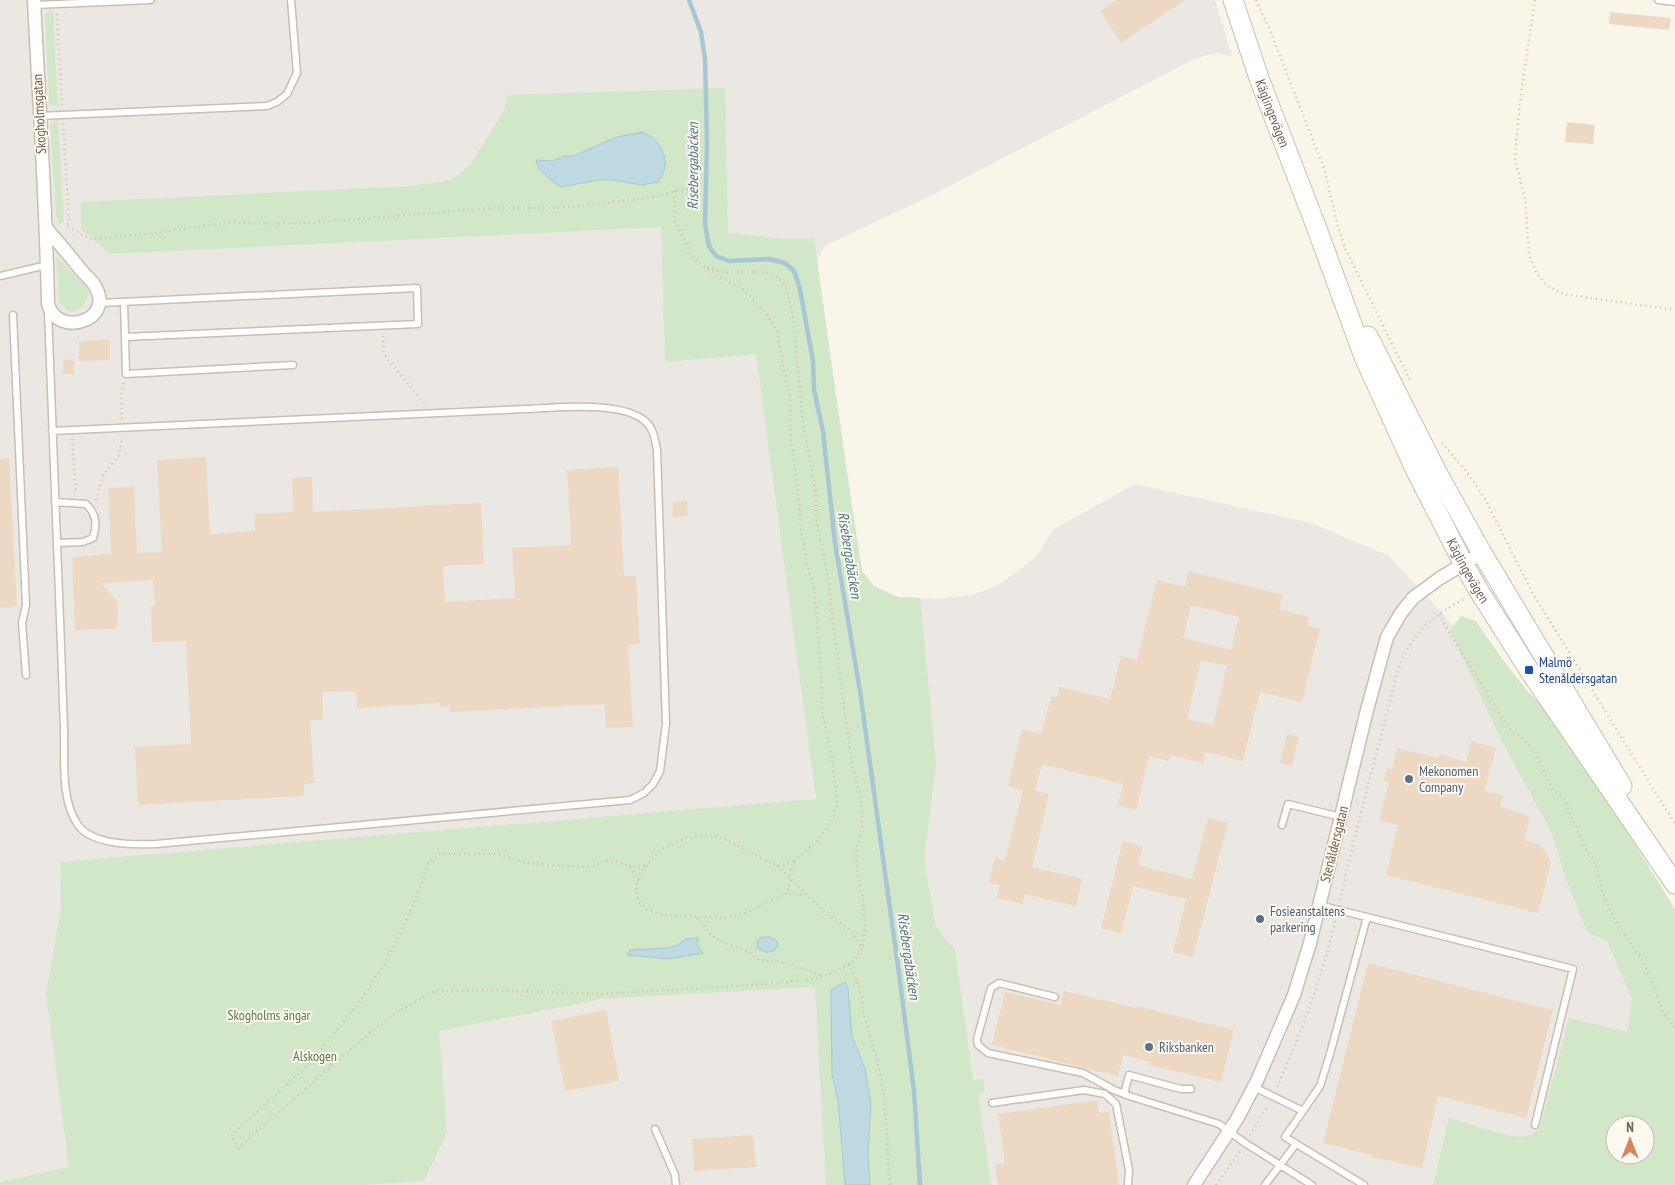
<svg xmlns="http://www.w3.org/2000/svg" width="1675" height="1185" font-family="'PT Sans Narrow',sans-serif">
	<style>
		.industrial { fill: #ebe7e2; fill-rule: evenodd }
		.green { fill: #d2e7c8; fill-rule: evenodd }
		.water { fill: #bfd9e2; stroke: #a6c7d3 }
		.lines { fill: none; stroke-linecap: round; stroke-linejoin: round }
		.stream { stroke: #a6c7d3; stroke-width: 4.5 }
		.building { fill: #edd8c3; fill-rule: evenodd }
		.lane-casing { stroke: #cbbeb0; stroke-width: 9 }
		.street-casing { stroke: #cbbeb0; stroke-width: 15 }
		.secondary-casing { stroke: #cdbfae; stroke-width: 21 }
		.path { stroke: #d2bca6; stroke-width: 2.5; stroke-dasharray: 1 4; stroke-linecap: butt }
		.lane { stroke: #fff; stroke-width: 6 }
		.street { stroke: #fff; stroke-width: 12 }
		.secondary { stroke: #fff; stroke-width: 19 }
		.transit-dot { fill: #1a4fb4; stroke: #fdf9ef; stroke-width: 2 }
		.service-dot { fill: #5c6f8a; stroke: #fdf9ef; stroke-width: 2 }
		.labels { text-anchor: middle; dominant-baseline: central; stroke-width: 4; stroke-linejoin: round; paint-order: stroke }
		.street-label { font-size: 14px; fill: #725f4f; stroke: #fdf9ef }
		.transit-label { font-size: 14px; fill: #164399; stroke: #fdf9ef; text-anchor: start }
		.service-label { font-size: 14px; fill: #4e5e75; stroke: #fdf9ef; text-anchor: start }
		.park-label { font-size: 14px; fill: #547c4b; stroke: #fdf9ef }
		.water-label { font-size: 15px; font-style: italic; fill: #4e798a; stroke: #fdf9ef }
	</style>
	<rect width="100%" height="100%" fill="#faf5e9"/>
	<path class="industrial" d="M0 0H1215L1232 56 1216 53 1196 58 932 195 825 246 818 259 819 277 862 571 874 586 898 597 939 599 975 594 1000 584 1036 557 1054 529 1135 484 1311 523 1389 556 1515 693 1669 910 1675 1185H0ZM1615 1125H1645V1155H1615Z"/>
	<path class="green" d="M53 10 58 107 49 104 45 14 49 11Z
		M725 88 728 233 788 239H814L849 489 862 571 874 586 898 597 920 598 936 763 924 861 936 927 955 950 973 1080 983 1079 985 1092 978 1093 991 1185H826L815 987 602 999 439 1031 447 1132 424 1181 362 1185H0V1182L69 1167 46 993 61 908 60 862 816 799 756 354 665 362 661 227 110 254 81 229V202L411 186 452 180 469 166 504 111 508 95Z
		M58 120 64 219V222L59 224 56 215 50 126 54 121Z
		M56 256 87 288 89 294 84 306 73 312 66 310 59 302Z
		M1461 616 1476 621 1500 656 1528 692 1542 705 1601 790 1675 909V1185H1433L1449 1118C1467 1123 1505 1137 1522 1137 1532 1136 1537 1132 1541 1125L1569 1018 1627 1032 1632 999 1607 941 1587 932 1564 874 1552 833 1500 738 1450 630ZM1615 1125H1645V1155H1615Z"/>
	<path class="water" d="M643 132C663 142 673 163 658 182L641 185 613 180H599L561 187 553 182 539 169 536 160 552 161 564 156H573L617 137Z
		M762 937H770L777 941 778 946 774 951C768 953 762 953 757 947V941Z
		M698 938 697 945 703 953 669 959 627 955 630 950 667 948 678 945 686 939Z
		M845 982 848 988 852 1036 865 1069 871 1104 868 1153 870 1185H845L838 1100 832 1075 831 990Z"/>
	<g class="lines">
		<path class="stream" d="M689 0 701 32 705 59 707 142 705 224 709 246 716 256 729 261 769 259 785 263 794 271 800 289 813 361 814 390 823 431 835 543 860 691 900 981 914 1091 920 1185"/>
	</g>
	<path class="building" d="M1116 0H1185L1121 43 1100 11Z
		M1610 12 1671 18 1669 30 1609 24Z
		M1567 122 1595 125 1593 144 1565 142Z
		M110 339V360L79 361V341Z
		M74 359V374H63V360Z
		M206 457 210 534 255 531 254 514 293 512 292 478 312 477 313 512 481 503 484 564 443 566 445 602 515 598 512 548 571 545 567 470 618 467 624 576H636L640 644 628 645 633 727 606 728 605 704 450 712V706L441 707 440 703 357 708 356 691 322 692 323 720H310L314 783 304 784V796L138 805 135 747 191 744 186 641 152 642 151 606 155 605 153 580 101 583 117 601 118 624 114 629 75 630 72 557 111 554 108 488 134 487 137 553 162 552 157 460Z
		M9 458 17 607 0 608V459Z
		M687 501 688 516 673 517 672 502Z
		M1188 571 1283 595 1279 609 1309 617 1307 626 1320 629 1302 702 1260 692 1243 761 1205 752 1203 763 1170 755 1169 761 1149 756 1136 810 1118 805 1123 784 1042 764 1035 791 1049 794 1032 867 1082 879 1076 906 1025 894 1022 904 997 898 1000 885 989 883 995 858 1005 861 1023 790 1008 786 1022 729 1041 734 1051 696 1057 697 1059 687 1110 699 1121 656 1137 660 1157 580 1185 587ZM1191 605 1239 617 1231 650 1183 638ZM1201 660 1227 666 1213 725 1187 719Z
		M1287 734 1299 737 1292 766 1280 763Z
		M1471 741 1496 748 1484 791 1503 796 1500 807 1530 816 1524 840 1541 845 1551 862 1538 913 1386 875 1398 825 1379 820 1389 782 1384 781 1387 768 1392 770 1397 748 1438 758 1440 754 1466 762Z
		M1208 818 1228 823 1193 957 1173 952 1186 899 1133 886 1121 933 1101 928 1123 841 1143 846 1138 865 1192 879Z
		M1368 963 1553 1010 1526 1118 1438 1096 1422 1168 1372 1157V1155L1323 1143Z
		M1064 991 1136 1008V1006L1234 1030 1221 1082 1149 1065 1150 1062 1123 1055 1118 1076 992 1045 1005 992 1060 1005Z
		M606 1010 619 1081 565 1091 551 1021Z
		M1097 1100 1099 1113 1109 1112 1119 1185H998L995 1164 1005 1163 998 1114Z
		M753 1135 756 1167 694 1171 692 1139Z"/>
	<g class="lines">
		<defs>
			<path id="lane" d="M1658 0 1675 2
				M34 5 151 0
				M39 116 267 106 277 102 287 94 297 73 291 0
				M0 276 47 265
				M100 303 417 288 418 324 125 337 124 302
				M48 311C52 423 57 534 61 646 62 674 63 702 64 729 65 760 60 799 78 825 92 845 135 845 156 844L630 800 644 793 653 784 660 771 666 724 657 450C655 441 654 429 646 422 623 400 556 408 525 409L52 431
				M13 315 26 605 22 623 26 675
				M125 337 126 374 293 365
				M55 502 86 504C97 515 97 524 93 538L83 542 57 543
				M1282 825 1288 804 1341 817
				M1319 905 1573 969 1535 1125
				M1055 997 999 983 991 988 977 1039 978 1045 988 1053 1083 1073 1114 1090 1129 1096 1219 1124 1245 1143 1312 1185
				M1254 1087 1303 1111 1320 1086 1330 1054 1367 917
				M1124 1094 1129 1075 1181 1089H1191
				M992 1103 1084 1090 1105 1094 1116 1104 1129 1170 1128 1185
				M1303 1111 1285 1137 1364 1185
				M655 1129 675 1175 676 1185
				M1265 1185 1296 1144"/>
			<path id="street" d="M34 0C39 101 46 203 48 304 57 338 114 321 96 288 93 281 86 276 81 270 70 256 58 242 46 228
				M1194 1185 1237 1119 1257 1081 1294 995 1310 943 1367 710 1387 637 1401 613 1413 598 1440 578 1482 553"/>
			<g id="secondary">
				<path id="s1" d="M1233 0 1260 81 1316 226 1364 357 1415 469 1463 563 1479 591 1529 670 1675 884"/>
				<path d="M1368 336 1439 476 1482 553 1622 786"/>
			</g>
		</defs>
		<use href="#lane" class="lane-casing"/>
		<use href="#street" class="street-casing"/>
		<use href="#secondary" class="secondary-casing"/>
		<path class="path" d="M1256 0 1269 28 1324 168 1338 227 1345 248 1411 382
			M1535 0 1519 108 1515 160 1525 198 1529 254 1536 272 1546 285 1563 294 1675 310
			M57 14 62 106
			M63 124 69 221 67 228
			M675 191 674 219 694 259 721 278 742 288 766 313 777 331 782 363 790 393V433L800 509V525L807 564 814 587 821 675 822 710 832 760 837 800 833 819 820 838 794 862 791 870 789 887 786 893
			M68 227 90 239 108 238 162 232 232 222 268 224 307 223 494 208H553L591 205 660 196 675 191 701 187
			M383 336 384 351 386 357 426 405
			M122 419 121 396 124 382
			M72 439 76 494
			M1442 443 1469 475 1484 497 1533 594 1675 824
			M96 500 103 475 119 455 122 437
			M1440 614 1445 626 1508 728 1521 737 1535 751 1548 782 1564 800 1584 846 1596 864 1604 896 1617 924 1644 963 1664 1014 1675 1027
			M794 862 777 866 726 840 706 835 683 839 659 851 640 873 636 887 638 901 647 910 662 915 724 918 746 913 786 893 805 895
			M629 866 641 867 646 864
			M777 866 828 915 845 926 853 934 862 948
			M638 881 632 869 625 864 613 861H603L593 866 580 867 528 863 499 854H440L428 864 419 891 404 926 385 963 361 1000 313 1060 231 1136 238 1148 366 1036 394 1014 433 992 483 990 602 994 768 984 814 979 837 971 855 961 863 945 865 926 863 898 858 877 856 853 862 827 861 800 852 764 833 624 829 584 816 517V494L803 422 793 315 786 287 779 278 766 272H722L706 267
			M1340 900 1358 824 1399 667C1413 632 1433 615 1466 598
			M697 918 708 932 719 941 750 953 759 960 790 963 797 968 809 970 823 977
			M849 964 860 989 863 1011 876 1057 884 1094 890 1185
			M319 1054 332 1066
			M1277 1087C1302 1031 1322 978 1336 918
			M1250 1135 1268 1105
			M1216 1185 1241 1150"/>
		<use href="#lane" class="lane"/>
		<use href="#street" class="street"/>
		<use href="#secondary" class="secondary"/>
	</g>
	<rect class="transit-dot" x="1524" y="665" width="10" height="10" rx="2.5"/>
	<g class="service-dot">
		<circle cx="1409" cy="779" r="5"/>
		<circle cx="1260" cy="919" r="5"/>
		<circle cx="1149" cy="1047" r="5"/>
	</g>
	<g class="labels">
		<g class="street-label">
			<text transform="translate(39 114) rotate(-93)">Skogholmsgatan</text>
			<text stroke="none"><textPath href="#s1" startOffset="120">Käglingevägen</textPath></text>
			<text stroke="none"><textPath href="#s1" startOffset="618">Käglingevägen</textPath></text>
			<text transform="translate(1334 844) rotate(-76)">Stenåldersgatan</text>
		</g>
		<g class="transit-label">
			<text x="1539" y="662">Malmö<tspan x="1539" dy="16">Stenåldersgatan</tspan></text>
		</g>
		<g class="service-label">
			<text x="1419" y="771">Mekonomen<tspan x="1419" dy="16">Company</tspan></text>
			<text x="1270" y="911">Fosieanstaltens<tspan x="1270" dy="16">parkering</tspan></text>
			<text x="1159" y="1047">Riksbanken</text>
		</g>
		<g class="park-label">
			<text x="269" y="1015">Skogholms ängar</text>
			<text x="315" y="1056">Alskogen</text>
		</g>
		<g class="water-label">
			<text transform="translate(692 166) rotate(-90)">Risebergabäcken</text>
			<text transform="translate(850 555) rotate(81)">Risebergabäcken</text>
			<text transform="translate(909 956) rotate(82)">Risebergabäcken</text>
		</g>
	</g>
	<g transform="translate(1630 1140)"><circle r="24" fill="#fdf9ef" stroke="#c5bbaf"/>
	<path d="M0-4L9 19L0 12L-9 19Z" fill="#d7835b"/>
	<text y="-8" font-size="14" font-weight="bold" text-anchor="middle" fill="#725f4f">N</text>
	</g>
</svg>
